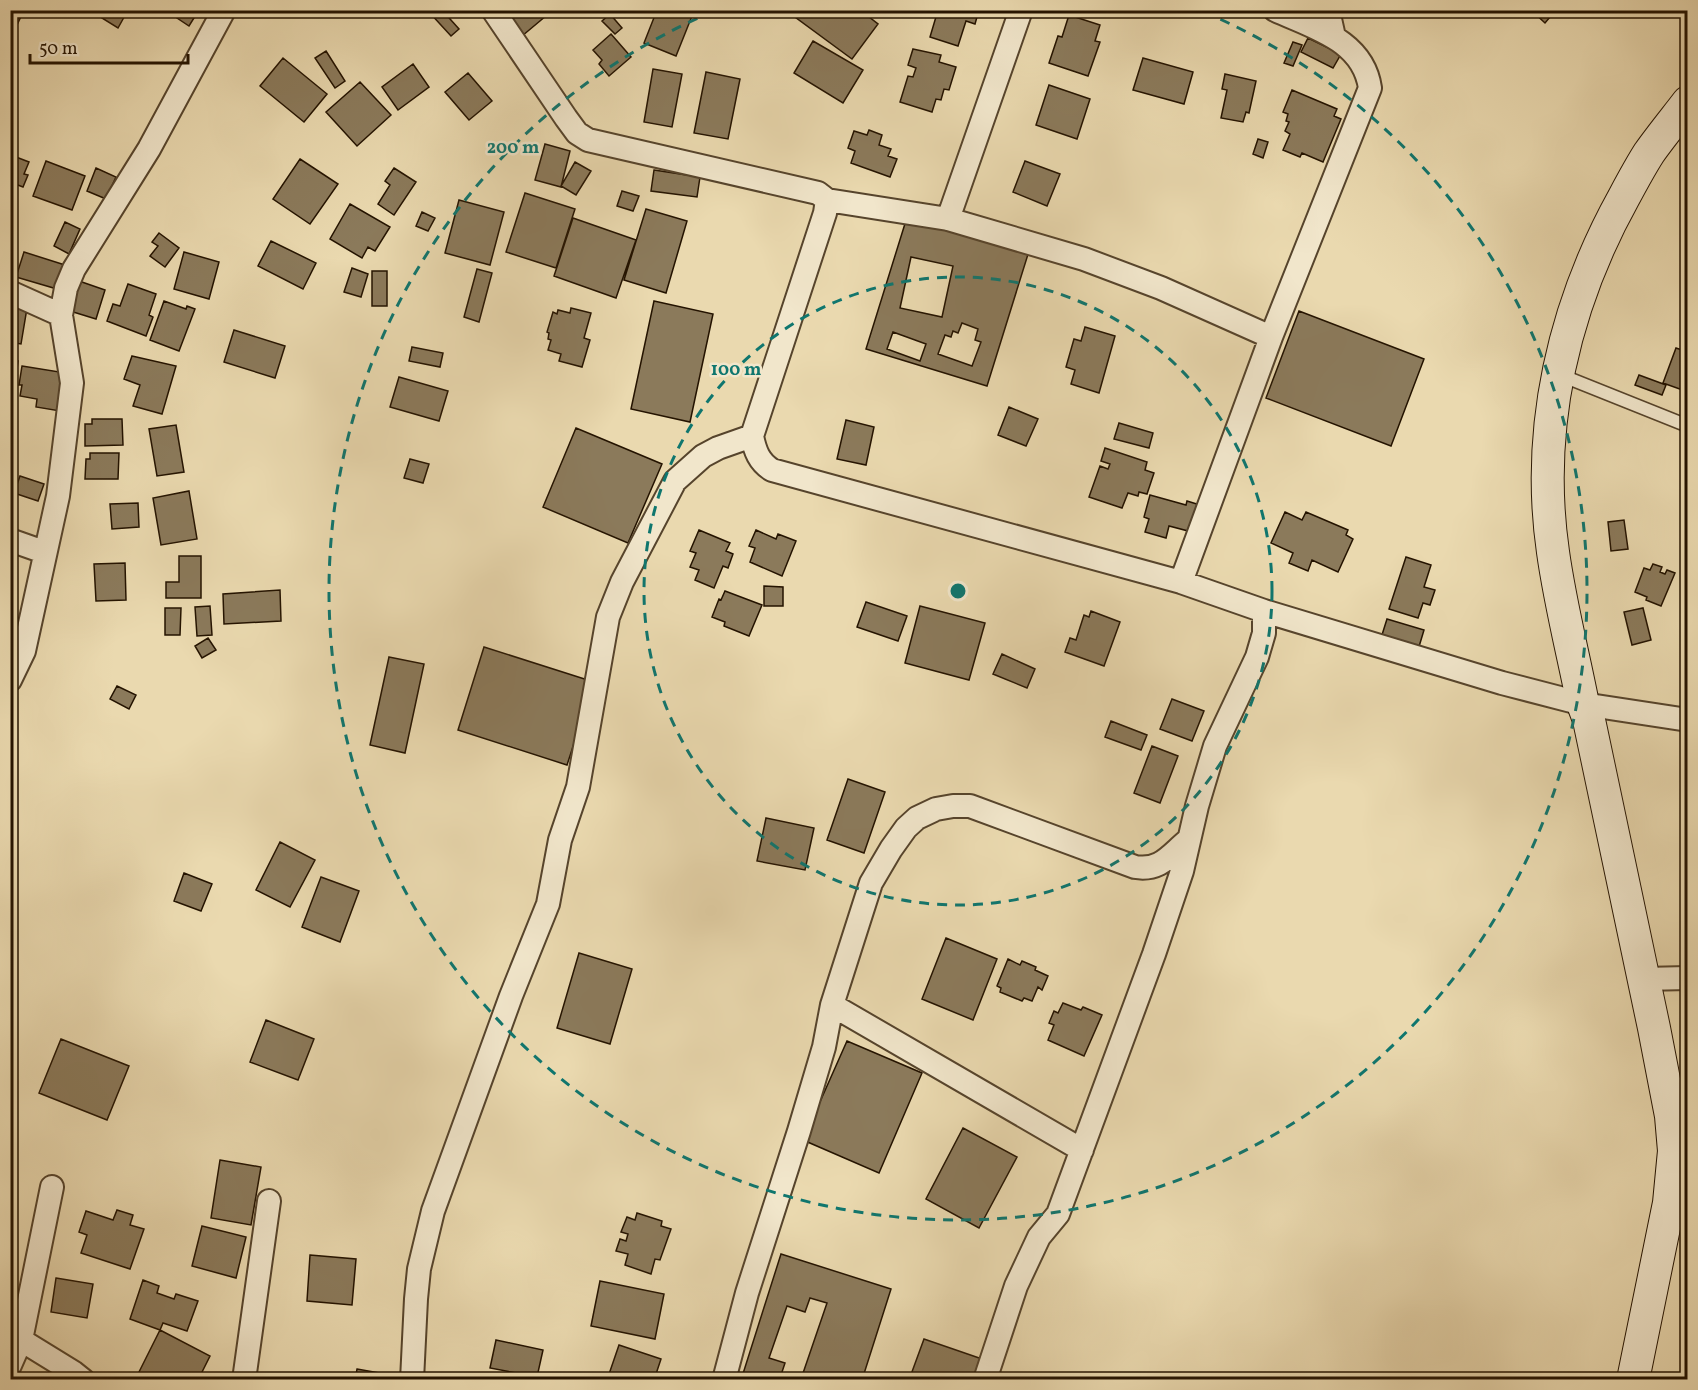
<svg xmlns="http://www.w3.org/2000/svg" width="1698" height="1390" font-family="Vollkorn,serif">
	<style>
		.building { fill: #8b7a5b; stroke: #241300; stroke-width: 1.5; fill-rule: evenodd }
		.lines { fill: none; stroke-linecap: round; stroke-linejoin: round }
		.lane-casing { stroke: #56442c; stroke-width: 15 }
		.street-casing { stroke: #56442c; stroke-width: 26 }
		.secondary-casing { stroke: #241300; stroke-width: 34 }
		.lane { stroke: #f1e6cb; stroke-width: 12 }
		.street { stroke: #f1e6cb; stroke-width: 22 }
		.secondary { stroke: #f1e6cb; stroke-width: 32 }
		.ring { fill: none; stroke: #0f766e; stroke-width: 3; stroke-dasharray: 10 8 }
		.centre { fill: #0f766e; stroke: #f1e6cb; stroke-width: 3 }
		.ring-label { font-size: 18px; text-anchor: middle; font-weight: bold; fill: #0f766e; stroke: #f1e6cb; stroke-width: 5; stroke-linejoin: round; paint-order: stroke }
	</style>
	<rect width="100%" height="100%" fill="#ead9af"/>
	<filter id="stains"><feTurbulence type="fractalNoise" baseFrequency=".00333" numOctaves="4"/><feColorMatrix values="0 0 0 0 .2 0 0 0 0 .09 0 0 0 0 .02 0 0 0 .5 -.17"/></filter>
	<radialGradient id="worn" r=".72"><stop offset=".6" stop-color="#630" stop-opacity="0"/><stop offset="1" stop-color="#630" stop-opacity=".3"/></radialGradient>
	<path class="building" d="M10 10H24L10 40Z
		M89 10H128L118 28Z
		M165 10H199L189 26Z
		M431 10H442L459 29 451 36 429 12Z
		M501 10H553L522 36Z
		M657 10 694 11 676 56 644 43Z
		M800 10H860L878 24 852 59 795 17Z
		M938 10H979L975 24 966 21 958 46 930 37Z
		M1531 10H1556L1545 23Z
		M610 14 622 28 615 34 602 21Z
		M1069 15 1100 25 1095 41 1100 42 1088 76 1049 63 1058 36 1062 37Z
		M611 34 631 57 609 76 599 64 602 60 593 50Z
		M1308 38 1341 54 1333 68 1301 52Z
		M813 41 863 70 843 103 794 73Z
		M1293 42 1302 45 1293 66 1284 63Z
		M913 49 941 55 939 62 956 67 949 90 944 89 941 100 936 99 932 112 900 102 908 76 913 77 916 68 908 65Z
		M326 51 345 81 335 88 315 58Z
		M283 58 327 94 304 122 260 86Z
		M1143 58 1193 72 1184 104 1133 90Z
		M413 64 429 87 398 110 382 87Z
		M653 69 682 74 672 127 644 122Z
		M706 72 740 79 728 139 694 133Z
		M468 73 492 101 469 120 445 92Z
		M1225 74 1256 81 1249 113 1246 112 1243 122 1221 118 1227 90 1222 89Z
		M360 82 391 115 357 146 326 112Z
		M1049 85 1090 99 1077 139 1036 125Z
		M1292 90 1337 109 1334 116 1341 119 1323 162 1302 153 1300 157 1283 150 1290 134 1285 131 1289 122 1286 121 1288 114 1283 112Z
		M869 130 882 135 879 145 891 149 888 156 897 159 890 177 851 163 855 151 848 148 854 131 867 135Z
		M1258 139 1268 142 1263 158 1253 154Z
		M545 144 570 151 561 187 535 180Z
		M16 157 29 162 24 174 28 175 23 187 10 182V171Z
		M300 159 338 184 310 224 273 199Z
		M46 161 85 176 72 210 33 196Z
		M1025 161 1060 174 1047 206 1013 192Z
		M575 162 591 171 576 195 561 186Z
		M96 168 116 177 106 199 87 191Z
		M394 168 416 182 394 215 378 204 390 185 385 181Z
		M654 170 700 177 697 197 651 191Z
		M622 191 639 196 633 211 617 206Z
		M525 193 575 209 556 268 506 252Z
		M459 200 504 212 490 265 445 253Z
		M350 204 390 227 375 251 368 247 362 258 330 239Z
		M646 209 687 221 666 293 624 280Z
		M422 212 435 218 428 231 416 226Z
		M908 214 1029 251 987 386 866 349ZM911 257 953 266 942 317 900 308ZM962 323 978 329 975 340 981 342 972 366 938 354 945 335 951 337 953 331 958 333ZM893 332 926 344 920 361 887 349Z
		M573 218 636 240 616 298 554 276Z
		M65 222 80 229 69 254 54 246Z
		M159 233 179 248 165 267 150 256 158 246 152 242Z
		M271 241 316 263 303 289 258 266Z
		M24 252 65 265 57 289 16 277Z
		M184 252 219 262 209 299 174 289Z
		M352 268 368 274 361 297 344 292Z
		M477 269 492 273 479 322 464 317Z
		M372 271H387V306H372Z
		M79 281 105 290 96 319 70 311Z
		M128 284 156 294 149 315 153 317 146 336 107 321 113 304 120 306Z
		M164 301 186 309 187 306 195 309 179 351 150 340Z
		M654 301 713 314 690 422 631 409Z
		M10 305 27 308 21 344 10 342Z
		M571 308 591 313 584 338 590 340 582 367 559 361 561 354 548 350 551 340 548 339 549 333 547 332 553 312 557 314 558 310 570 313Z
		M1299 311 1424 359 1391 446 1266 398Z
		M1085 327 1115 336 1099 393 1071 384 1075 370 1066 367 1074 339 1081 341Z
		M234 330 285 346 275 378 224 362Z
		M412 347 443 353 440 367 409 361Z
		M1676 348 1688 352V392L1663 383Z
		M132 356 176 366 162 414 133 406 140 385 124 379Z
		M10 360 18 361 14 394H10Z
		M22 366 66 373 60 411 36 407 37 399 20 396 22 385H19Z
		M1639 375 1666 385 1662 395 1635 385Z
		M399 377 448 391 439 421 390 407Z
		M1009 407 1038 419 1026 446 998 435Z
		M92 419H122L123 445 85 446V424H92Z
		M846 420 874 427 866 465 837 459Z
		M1119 423 1153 433 1149 448 1114 439Z
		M176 425 184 472 157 476 149 429Z
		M576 428 662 464 628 543 543 507Z
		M1105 448 1147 462 1145 470 1154 473 1147 494 1139 492 1138 496 1128 493 1122 508 1089 497 1100 466 1108 469 1110 464 1101 461Z
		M90 453H119L118 479H85L86 459H90Z
		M410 459 429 464 423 483 404 478Z
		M20 476 44 484 38 501 14 493Z
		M189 491 197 539 161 545 153 498Z
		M1150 495 1186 505 1187 501 1200 505 1192 532 1169 526 1166 538 1145 532 1149 519 1144 517Z
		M138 503 139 527 112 529 110 504Z
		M1285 512 1302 520 1306 512 1348 530 1346 535 1353 539 1338 572 1312 560 1308 571 1289 563 1293 553 1271 543Z
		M1624 520 1628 549 1611 551 1608 522Z
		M699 530 730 543 726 551 733 554 728 568 723 566 714 588 695 580 699 570 690 567 696 553 690 551Z
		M756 530 776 539 778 534 796 541 782 576 750 562 755 548 749 546Z
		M179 556H201V598H166V582H179Z
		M1406 557 1431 565 1424 587 1435 590 1430 605 1423 603 1418 618 1389 609Z
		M125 563 126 600 96 601 94 564Z
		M1653 564 1662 567 1660 572 1665 574 1667 570 1675 573 1661 606 1646 600 1647 597 1635 592 1644 568 1650 570Z
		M764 586 783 587V606H764Z
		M280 590 281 621 224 624 223 594Z
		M725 591 762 605 749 636 724 626 725 622 712 617 719 599 721 600Z
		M866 602 907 616 898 641 857 627Z
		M210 606 212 635 197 636 195 607Z
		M920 606 985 623 969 680 905 663Z
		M165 608H181L180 635H165Z
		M1643 608 1651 640 1632 645 1624 612Z
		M1091 611 1120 622 1104 666 1065 652 1070 638 1076 640 1084 615 1089 617Z
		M1387 619 1424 630 1418 650 1381 638Z
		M208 638 216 650 202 658 195 646Z
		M484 647 594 682 567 765 458 730Z
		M1002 654 1035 669 1027 688 993 674Z
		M389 657 424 664 405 753 370 745Z
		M117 686 136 695 129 709 110 699Z
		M1172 699 1204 711 1192 741 1160 729Z
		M1111 721 1147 735 1141 750 1105 737Z
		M1152 746 1178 756 1160 803 1134 793Z
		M848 779 885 792 864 853 827 840Z
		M766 818 814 828 805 870 757 861Z
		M280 842 315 860 290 907 256 890Z
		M184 873 212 884 201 911 174 901Z
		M321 877 359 891 340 942 302 927Z
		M946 938 997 959 973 1020 922 999Z
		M579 953 632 969 610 1044 557 1028Z
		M1008 959 1020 965 1022 961 1036 967 1035 970 1048 976 1042 990 1038 987 1032 1001 1024 998 1022 1001 1000 992 1001 988 997 986Z
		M1063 1003 1081 1010 1083 1007 1102 1015 1084 1056 1048 1040 1054 1025 1049 1023 1054 1011 1058 1013Z
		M266 1020 314 1039 298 1080 250 1062Z
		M61 1039 129 1066 107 1120 39 1093Z
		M847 1041 922 1073 879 1173 803 1140Z
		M963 1128 1017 1157 979 1228 926 1199Z
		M220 1160 261 1167 251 1225 211 1218Z
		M117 1210 133 1215 130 1225 144 1229 130 1269 81 1253 87 1235 79 1232 86 1211 113 1220Z
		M637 1213 662 1221 661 1226 671 1229 660 1260 655 1259 651 1274 625 1265 628 1254 616 1251 620 1239 626 1241 628 1234 621 1232 627 1217 635 1220Z
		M202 1226 246 1237 236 1278 192 1266Z
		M781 1254 891 1289 862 1380H741Z
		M310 1255 356 1259 352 1305 307 1301Z
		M56 1278 93 1284 87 1318 51 1312Z
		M143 1280 159 1286 157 1293 174 1299 176 1294 198 1301 187 1331 163 1323 160 1330 130 1319Z
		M600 1281 664 1294 655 1339 591 1326Z
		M810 1298 827 1303 801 1379 782 1372 785 1363 769 1358 787 1306 805 1312Z
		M160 1330 210 1356 198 1380H135Z
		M924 1339 985 1360 978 1380H909Z
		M496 1340 543 1350 537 1377 490 1368Z
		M619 1345 661 1359 654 1380H607Z
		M357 1369 380 1373 379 1380H355Z"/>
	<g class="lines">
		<defs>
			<path id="lane" d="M1558 374 1688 426"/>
			<path id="street" d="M493 10 566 118 577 133 588 140 818 193 827 200 825 213 752 436C755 451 759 462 772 470L1181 582 1264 611 1502 683 1583 704 1688 720
				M1328 10 1334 37
				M827 200 948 219 1084 259 1161 288 1271 337
				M948 219 1021 10
				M10 292 61 315
				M10 540 44 552
				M1181 582 1271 337 1370 88C1363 40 1314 28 1275 10
				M10 680 24 651 58 496 72 383 61 315 66 288 74 269 149 149 224 10
				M1643 979 1688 978
				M832 1005 1082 1150
				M21 1340 73 1372 83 1380
				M10 1365 21 1340 52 1187
				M244 1380 269 1201
				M412 1380 416 1299 419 1269 433 1211 511 996 548 904 560 840 578 787 608 617 622 582 675 481 703 456 718 448 752 436
				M724 1380 747 1293 799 1131 824 1047 832 1005 871 883 891 849 906 828 917 818 936 809 953 806H970L1135 867C1160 871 1169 856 1187 841
				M985 1380 1016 1286 1039 1237 1058 1214 1154 954 1182 871 1197 806 1215 746 1257 657 1264 633V611"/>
			<path id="secondary" d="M1633 1380 1669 1203 1674 1151 1671 1116 1654 1028 1589 720 1583 704C1573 653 1560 603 1553 552 1535 428 1564 305 1624 197 1632 182 1640 167 1649 153 1661 136 1675 119 1688 102"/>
		</defs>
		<use href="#lane" class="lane-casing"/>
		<use href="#street" class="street-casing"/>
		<use href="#secondary" class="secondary-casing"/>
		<use href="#lane" class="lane"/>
		<use href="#street" class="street"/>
		<use href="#secondary" class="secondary"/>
	</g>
	<g class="ring">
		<circle cx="958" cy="591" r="314"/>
		<path d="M1204 12A629 629 0 1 1 712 12"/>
	</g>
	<circle cx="958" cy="591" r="9" class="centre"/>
	<g class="ring-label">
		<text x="513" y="153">200 m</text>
		<text x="736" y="375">100 m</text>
	</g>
	<rect width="1698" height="1390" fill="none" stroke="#ead9af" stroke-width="36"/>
	<rect x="12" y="12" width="1674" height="1366" fill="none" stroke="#241300" stroke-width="3"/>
	<rect x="18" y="18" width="1662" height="1354" fill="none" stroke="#241300" stroke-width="1.5"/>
	<path d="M30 54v9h158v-9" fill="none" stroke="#241300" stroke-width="3"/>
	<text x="39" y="54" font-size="18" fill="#241300" stroke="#f1e6cb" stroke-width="4.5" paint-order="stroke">50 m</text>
	<rect width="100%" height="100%" filter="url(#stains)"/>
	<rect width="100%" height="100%" fill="url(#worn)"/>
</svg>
